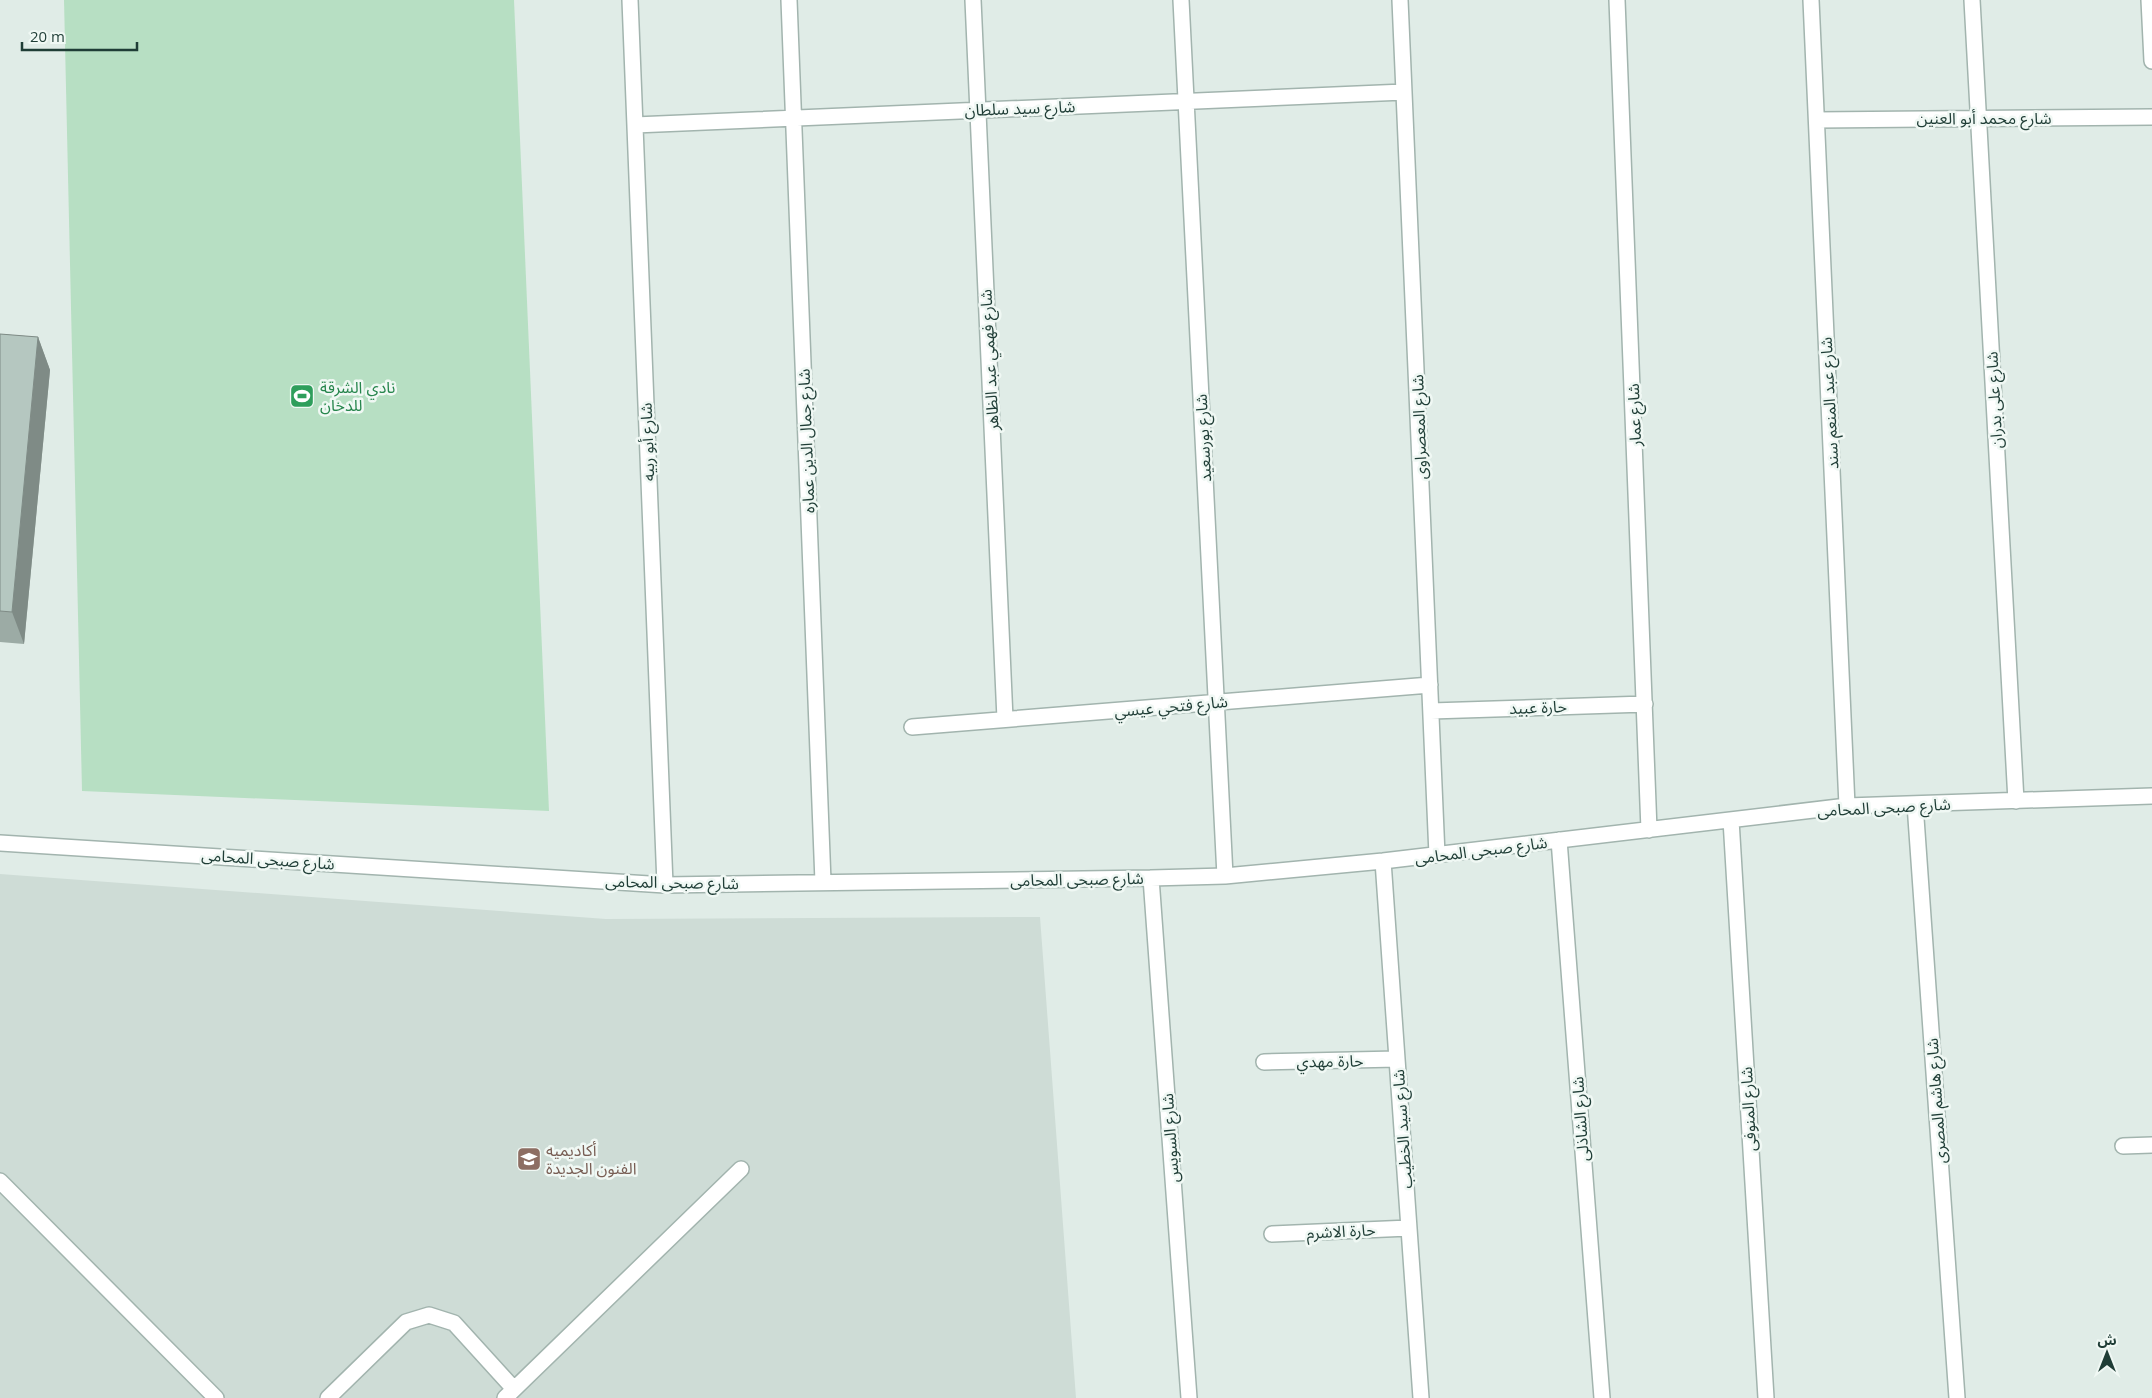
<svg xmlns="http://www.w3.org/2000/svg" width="2152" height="1398" font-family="'Open Sans','Noto Sans Arabic',sans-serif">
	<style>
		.built { fill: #cedcd6 }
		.green { fill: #b7dfc3 }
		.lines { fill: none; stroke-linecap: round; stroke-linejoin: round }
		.minor-casing { stroke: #a2b4ae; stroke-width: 18 }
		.minor { stroke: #fff; stroke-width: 15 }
		.wall { fill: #9caba5 }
		.shaded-wall { fill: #7f8b86 }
		.building { fill: #b5c7c0; stroke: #7f8b86 }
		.labels { text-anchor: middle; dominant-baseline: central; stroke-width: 5; stroke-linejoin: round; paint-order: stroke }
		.street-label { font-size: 16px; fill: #1f3d36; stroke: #f0f8f4 }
		.leisure-label { font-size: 16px; fill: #27864d; stroke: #f0f8f4; text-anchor: start }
		.education-label { font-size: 16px; fill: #785e54; stroke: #f0f8f4; text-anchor: start }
	</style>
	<rect width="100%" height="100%" fill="#e0ece7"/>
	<path class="built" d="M0 874 606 919 1040 917 1076 1398H0Z"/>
	<path class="green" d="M64 0H514L549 811 82 791Z"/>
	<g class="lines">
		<defs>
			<path id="minor" d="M630 0 665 885
				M789 0 823 882
				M973 0 1005 719
				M1181 0 1225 876
				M1400 0 1437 855
				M1617 0 1649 830
				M1811 0 1847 806
				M1972 0 2016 801
				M2149 0 2152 61
				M1817 120 2152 117
				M635 125 1404 92
				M1431 711 1645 704
				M912 727 1430 685
				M1915 804 1957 1398
				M1731 820 1766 1398
				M1559 840 1602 1398
				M0 843 665 885 1151 878 1225 876 1383 861 1847 806 2152 796
				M1383 861 1421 1398
				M1151 878 1189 1398
				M1264 1062 1397 1059
				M2123 1146 2152 1145
				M0 1181 216 1398
				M1272 1234 1409 1228
				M328 1398 406 1322 429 1315 454 1323 514 1389
				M505 1398 741 1169"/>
		</defs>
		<use href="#minor" class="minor-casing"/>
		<use href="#minor" class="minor"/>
	</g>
	<path class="wall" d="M0 334 38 337 50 370 24 644 0 642Z"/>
	<path class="shaded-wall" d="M38 337 50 370 24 644 12 612Z"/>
	<path class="building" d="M0 334 38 337 12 612 0 611Z"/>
	<defs>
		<symbol id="stadium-square" viewBox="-11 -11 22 22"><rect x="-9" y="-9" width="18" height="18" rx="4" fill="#2e9e5b" stroke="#f0f8f4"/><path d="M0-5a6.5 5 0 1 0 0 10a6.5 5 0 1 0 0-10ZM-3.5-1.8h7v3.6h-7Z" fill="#fff"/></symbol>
		<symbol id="university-square" viewBox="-11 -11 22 22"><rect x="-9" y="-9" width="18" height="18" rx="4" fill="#8d6e63" stroke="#f0f8f4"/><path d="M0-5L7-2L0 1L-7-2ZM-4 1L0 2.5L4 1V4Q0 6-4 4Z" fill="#fff"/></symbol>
	</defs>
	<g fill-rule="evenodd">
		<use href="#stadium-square" x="288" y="382" width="28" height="28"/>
		<use href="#university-square" x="515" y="1145" width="28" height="28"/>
	</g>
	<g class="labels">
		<g class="street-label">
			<text transform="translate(1020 108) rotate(-2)">شارع سيد سلطان</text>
			<text x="1984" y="118">شارع محمد أبو العنين</text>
			<text transform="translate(989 360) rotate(-93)">شارع فهمي عبد الظاهر</text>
			<text transform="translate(1994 400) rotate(-93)">شارع على بدران</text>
			<text transform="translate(1829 403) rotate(-93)">شارع عبد المنعم سند</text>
			<text transform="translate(1634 415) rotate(-92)">شارع عمار</text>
			<text transform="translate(1419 427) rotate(-92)">شارع المعصراوى</text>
			<text transform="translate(1203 438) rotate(-93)">شارع بورسعيد</text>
			<text transform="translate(806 441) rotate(-92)">شارع جمال الدين عماره</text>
			<text transform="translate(647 442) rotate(-92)">شارع أبو ربيه</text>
			<text transform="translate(1171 706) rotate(-5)">شارع فتحي عيسي</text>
			<text transform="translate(1538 707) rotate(-2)">حارة عبيد</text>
			<text transform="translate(1884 807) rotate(-3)">شارع صبحى المحامى</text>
			<text transform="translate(1481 850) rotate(-7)">شارع صبحى المحامى</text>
			<text transform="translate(268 859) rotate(4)">شارع صبحى المحامى</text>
			<text transform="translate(1077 879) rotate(-1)">شارع صبحى المحامى</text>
			<text transform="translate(672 882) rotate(1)">شارع صبحى المحامى</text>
			<text transform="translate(1330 1061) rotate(-1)">حارة مهدي</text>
			<text transform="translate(1936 1101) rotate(-94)">شارع هاشم المصرى</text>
			<text transform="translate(1748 1109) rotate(-93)">شارع المنوفى</text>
			<text transform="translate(1580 1119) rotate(-94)">شارع الشاذلى</text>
			<text transform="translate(1402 1129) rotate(-94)">شارع سيد الخطيب</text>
			<text transform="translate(1170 1138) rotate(-94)">شارع السويس</text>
			<text transform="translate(1341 1231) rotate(-3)">حارة الاشرم</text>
		</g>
		<g class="leisure-label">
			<text x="320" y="387">نادي الشرقة<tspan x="320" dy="18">للدخان</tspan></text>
		</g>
		<g class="education-label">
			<text x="546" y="1150">أكاديميه<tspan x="546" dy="18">الفنون الجديدة</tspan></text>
		</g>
	</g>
	<g transform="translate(2107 1353)" stroke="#f0f8f4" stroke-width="4" paint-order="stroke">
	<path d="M0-4L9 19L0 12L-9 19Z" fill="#1f3d36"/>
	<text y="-8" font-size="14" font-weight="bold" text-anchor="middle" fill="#1f3d36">ش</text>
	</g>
	<path d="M22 42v8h115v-8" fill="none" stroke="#1f3d36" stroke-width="2.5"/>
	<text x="30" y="42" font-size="15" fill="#1f3d36" stroke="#f0f8f4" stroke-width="4" paint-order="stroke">20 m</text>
</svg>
